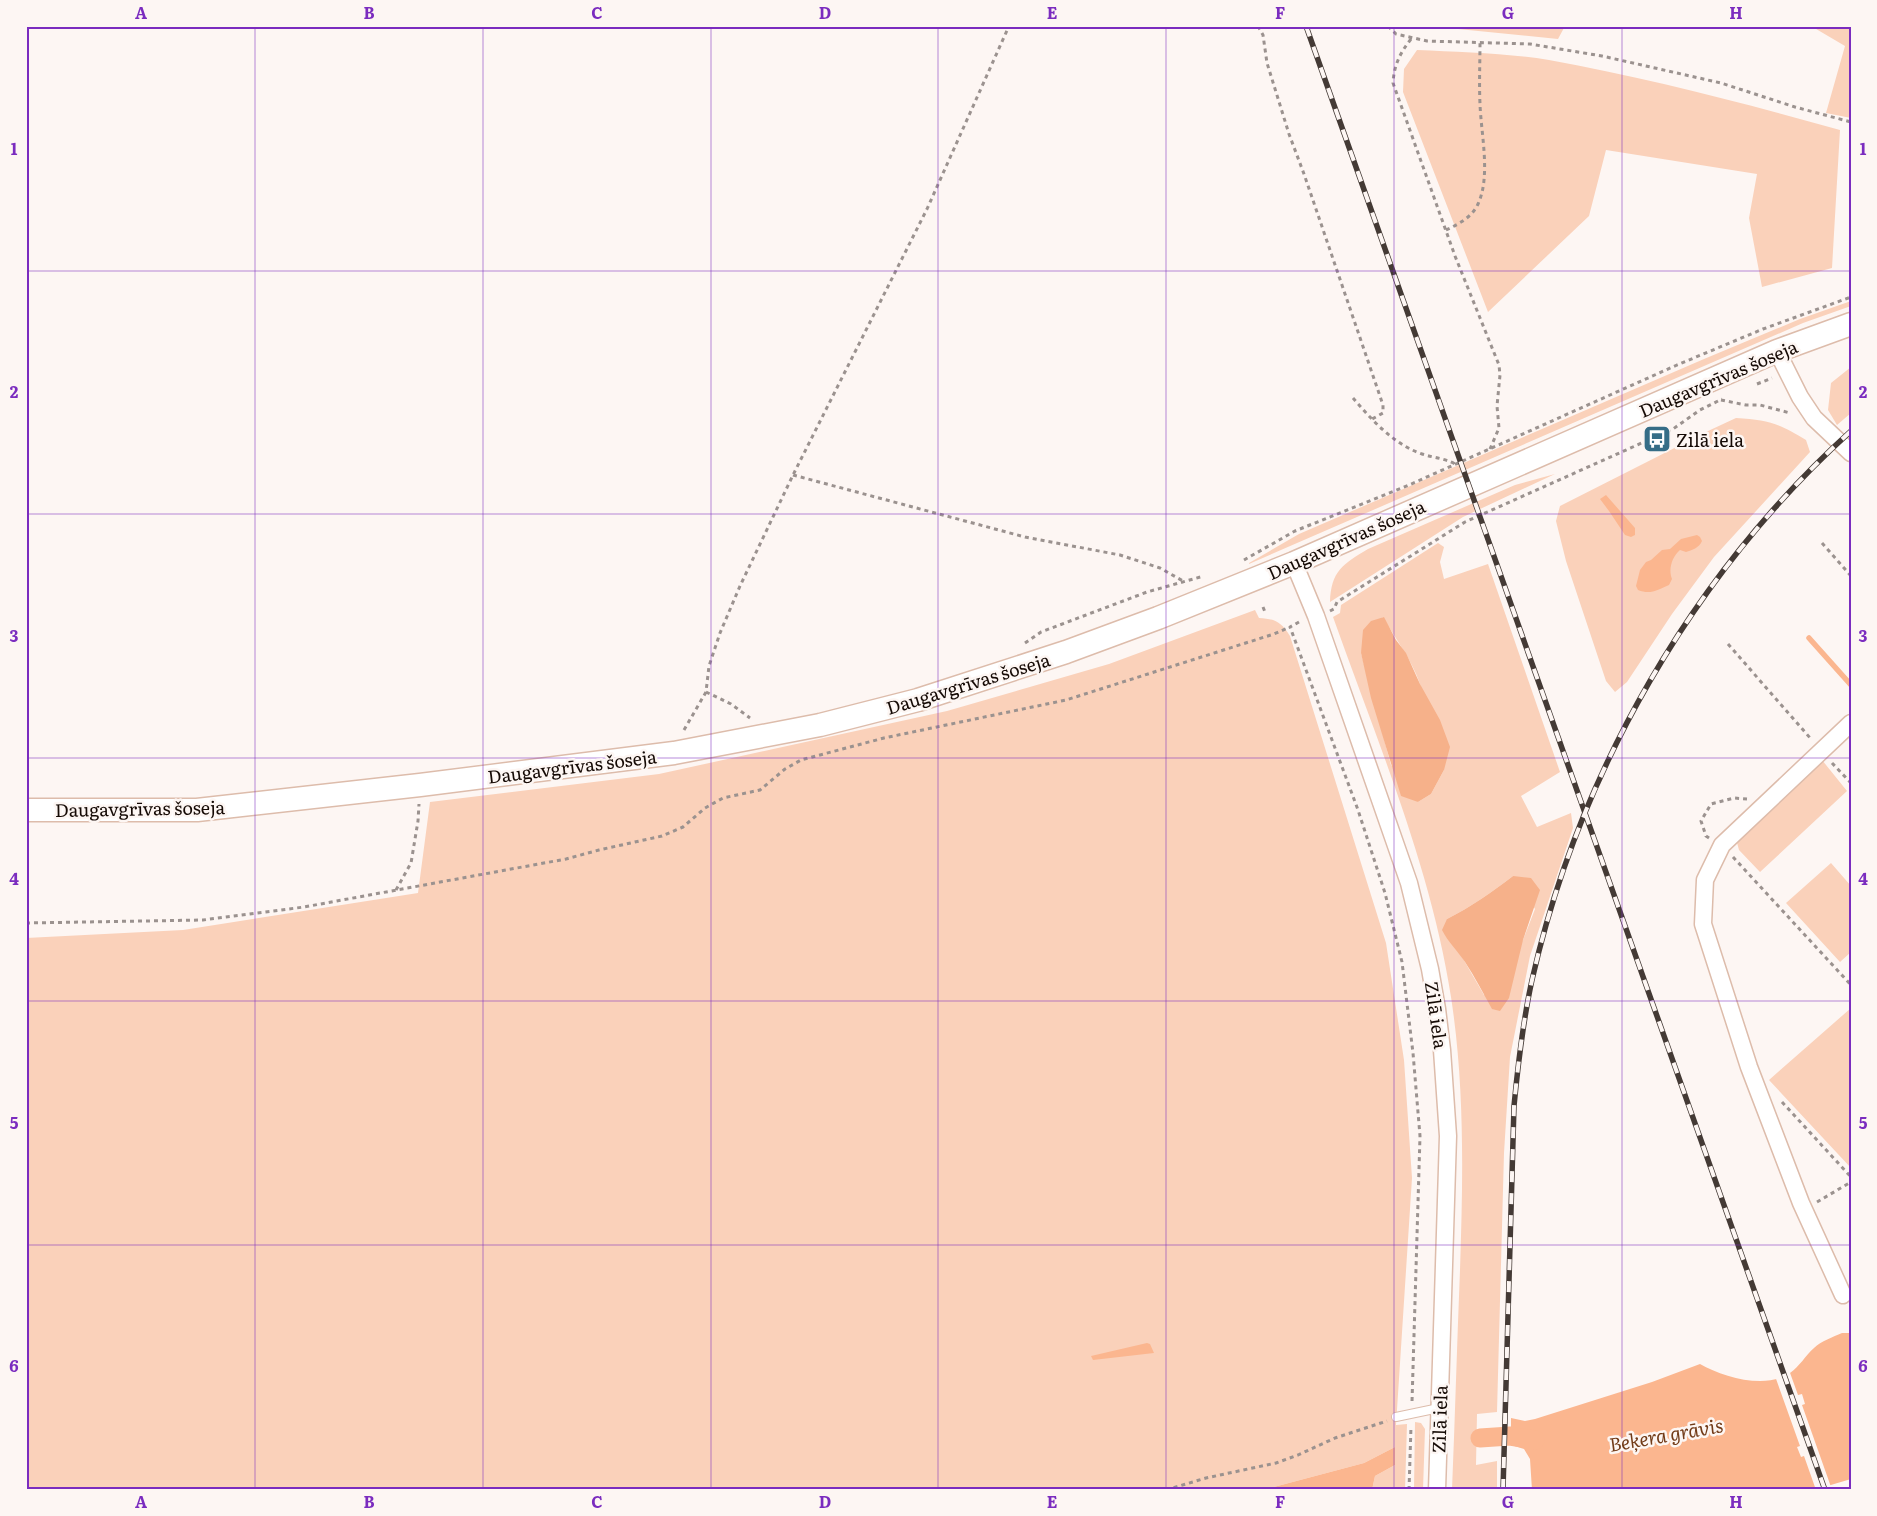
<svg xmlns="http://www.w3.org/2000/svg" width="1877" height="1516" font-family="Literata,serif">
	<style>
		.green { fill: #fad1ba; fill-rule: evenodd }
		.forest { fill: #f6b18a }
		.water { fill: #fbb68f }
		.pier { fill: #fdf6f3 }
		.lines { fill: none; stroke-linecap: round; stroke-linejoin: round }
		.stream { stroke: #fbb68f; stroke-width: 5.5 }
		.canal { stroke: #fbb68f; stroke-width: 19 }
		.service-casing { stroke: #ddbcab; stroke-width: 10 }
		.minor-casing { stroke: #ddbcab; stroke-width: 19 }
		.secondary-casing { stroke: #ddbcab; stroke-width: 25 }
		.path { stroke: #9b928f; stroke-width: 3; stroke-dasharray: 4 4; stroke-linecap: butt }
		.service { stroke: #fff; stroke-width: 8 }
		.minor { stroke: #fff; stroke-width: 16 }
		.secondary { stroke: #fff; stroke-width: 22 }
		.rail-casing { stroke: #443a35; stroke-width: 5.5 }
		.rail { stroke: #fdf6f3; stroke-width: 4; stroke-dasharray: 11; stroke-linecap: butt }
		.grid { fill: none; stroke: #7b2cbf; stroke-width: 1; stroke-opacity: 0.55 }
		.labels { text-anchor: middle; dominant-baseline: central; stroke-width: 5; stroke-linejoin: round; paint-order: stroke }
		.street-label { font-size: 18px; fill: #150a05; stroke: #fdf6f3 }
		.poi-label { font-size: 18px; fill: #150a05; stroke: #fdf6f3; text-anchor: start }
		.water-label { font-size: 19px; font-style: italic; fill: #723b18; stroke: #fdf6f3 }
		.neatline { fill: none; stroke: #7b2cbf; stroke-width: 2 }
		.grid-label { font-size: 16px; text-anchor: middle; font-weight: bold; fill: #7b2cbf }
	</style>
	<rect width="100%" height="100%" fill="#fdf6f3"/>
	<path class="green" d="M1428 26H1565L1558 39Z
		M1811 26H1851V118L1826 113 1845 46Z
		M1417 50C1460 52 1506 53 1549 60 1647 78 1744 103 1840 130L1832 268 1762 287 1749 218 1757 174 1606 150 1589 216 1488 312 1403 92 1404 69Z
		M1851 301V306L1803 323 1249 564V563L1299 534 1704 359 1800 319Z
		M1851 367V413L1837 425 1828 410 1831 383Z
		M1736 418C1768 420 1779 423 1806 440L1810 452 1714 557 1672 614 1627 682 1615 692 1606 681 1566 561 1556 521 1560 506 1708 431Z
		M1555 474 1463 517 1330 602C1331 571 1343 564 1368 549L1515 485Z
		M1438 543 1444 547 1440 562 1444 579 1488 564 1560 772 1521 796 1537 827 1571 813 1573 828 1530 956 1510 1057 1504 1153 1497 1412 1477 1414 1476 1465 1497 1461V1490H1452C1455 1417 1457 1343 1460 1270 1463 1179 1465 1088 1451 997 1431 867 1377 741 1333 617L1340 613 1341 605ZM1383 617C1396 640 1412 660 1420 684 1430 712 1436 742 1444 770L1431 794 1418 802 1391 765 1361 653ZM1513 876 1535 909 1523 940 1484 995 1462 957 1447 919C1471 907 1492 892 1513 876Z
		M1255 610 1259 618C1276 619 1281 622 1290 636L1386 943 1404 1060 1412 1178 1396 1425 1407 1424 1405 1490H1372L1375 1476 1395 1465V1447L1364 1463 1262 1490H26V938L183 930 418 893 430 802 659 774 947 711 1109 664Z
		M1822 760 1847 791 1760 872 1739 850 1736 839Z
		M1831 863 1851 886V952L1840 962 1786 903Z
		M1851 1008V1168L1769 1080Z
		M1415 1422 1421 1423 1425 1429 1423 1490H1414Z"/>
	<path class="forest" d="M1384 617 1396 640 1406 653 1420 684 1440 720 1450 747 1444 770 1431 794 1418 802 1401 796 1371 698 1361 653 1363 630 1371 621Z
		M1513 876 1531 878 1540 890 1523 940 1509 998 1500 1011 1492 1009C1483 993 1475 977 1465 962 1457 950 1448 942 1442 930L1447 919C1471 907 1492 892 1513 876Z"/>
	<path class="water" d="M1606 495 1635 528V535L1631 537 1625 535 1609 511 1600 499Z
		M1697 535 1700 537 1702 541C1699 548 1692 550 1686 552L1680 550C1672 557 1668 569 1672 579L1669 585C1658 590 1650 595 1638 590L1636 586 1640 570 1646 562 1651 560 1662 550 1670 549 1681 539Z
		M1842 1333H1851V1479L1814 1490H1532L1530 1459 1524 1449 1511 1445V1418L1525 1421 1535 1419 1652 1382 1700 1364C1723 1377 1766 1390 1790 1373 1800 1366 1805 1356 1814 1348 1821 1341 1833 1337 1842 1333Z
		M1147 1343 1150 1344 1154 1353 1093 1360 1091 1356Z
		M1395 1447V1465L1375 1476 1372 1490H1262L1364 1463Z"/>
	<path class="pier" d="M1789 1370 1798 1395 1802 1394 1805 1404 1802 1405 1831 1487 1816 1490 1804 1456 1801 1457 1797 1447 1800 1446 1775 1376Z"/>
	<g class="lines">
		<path class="stream" d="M1809 638 1851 685"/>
		<path class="canal" d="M1480 1438 1510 1436 1535 1440"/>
		<defs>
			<path id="service" d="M1396 1417 1439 1408"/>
			<path id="minor" d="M1777 351 1800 397 1814 418 1851 453
				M1294 563 1316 616 1409 883 1430 969 1437 1009 1442 1050 1448 1136 1437 1490
				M1843 1295 1801 1203 1749 1067 1703 924 1705 880 1722 845 1851 723"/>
			<path id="secondary" d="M26 810H197L420 785 674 753 820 725 918 700 1066 652 1158 618 1294 563 1777 351 1851 324"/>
		</defs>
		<use href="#service" class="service-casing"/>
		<use href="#minor" class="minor-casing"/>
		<use href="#secondary" class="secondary-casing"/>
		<path class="path" d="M1258 26 1263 35 1267 63 1289 134 1304 174 1383 405V413L1372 419
			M1388 26 1396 34 1427 41 1530 44 1602 56 1721 83 1795 107 1851 122
			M1411 39C1400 53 1394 65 1393 83L1455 256 1499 365 1500 375 1497 406 1499 428 1490 449
			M1446 230C1459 224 1472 217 1478 204 1491 176 1481 134 1480 104 1479 83 1480 63 1480 42
			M1757 384 1772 378
			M1353 398C1372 420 1393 444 1422 454 1434 458 1444 458 1455 464
			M1721 400 1746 405H1760L1790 413
			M793 475 1025 537 1120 555 1160 568 1183 581
			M1822 543 1851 576
			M1244 560 1295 531 1409 485 1677 365 1763 329 1851 297
			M1263 607 1265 612
			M1330 611 1334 609 1337 602 1465 522 1673 429 1700 410 1722 399
			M1299 622 1290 627 1358 810 1385 893 1402 962 1413 1053 1420 1136 1412 1402
			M1025 643 1041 632 1147 592 1204 576
			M1728 644 1811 739
			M706 692 731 704 750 718
			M684 730 706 692 709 666 720 633 740 586 793 475 927 209 1009 26
			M1832 763 1851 783
			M1709 838 1706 836 1701 821 1711 804 1734 798 1747 799
			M1733 857 1851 985
			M396 890 411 863 418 821 419 804
			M26 923 203 920 304 907 566 859 599 850 662 836 683 827 705 808 723 798 760 790 785 769 801 760 884 738 1066 700 1274 634 1290 627
			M1782 1102 1851 1177
			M1817 1202 1851 1182
			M1166 1490 1206 1478 1276 1463 1298 1455 1335 1438 1387 1421
			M1409 1490 1411 1426"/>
		<use href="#service" class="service"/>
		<use href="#minor" class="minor"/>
		<use href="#secondary" class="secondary"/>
		<defs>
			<path id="rail" d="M1306 26 1825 1490
				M1503 1490 1514 1106C1518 1064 1523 1021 1532 980 1579 772 1693 574 1851 431"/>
		</defs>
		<use href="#rail" class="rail-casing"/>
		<use href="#rail" class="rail"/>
	</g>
	<path class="grid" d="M255 26V1490M483 26V1490M711 26V1490M938 26V1490M1166 26V1490M1394 26V1490M1622 26V1490M26 271H1851M26 514H1851M26 758H1851M26 1001H1851M26 1245H1851"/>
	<defs>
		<symbol id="bus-square" viewBox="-11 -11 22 22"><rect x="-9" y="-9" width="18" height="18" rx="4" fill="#356d87" stroke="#fdf6f3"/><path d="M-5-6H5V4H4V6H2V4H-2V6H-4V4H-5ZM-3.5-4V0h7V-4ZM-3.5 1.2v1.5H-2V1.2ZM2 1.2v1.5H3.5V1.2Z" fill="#fff"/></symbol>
	</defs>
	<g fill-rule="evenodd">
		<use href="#bus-square" x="1641" y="423" width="32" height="32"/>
	</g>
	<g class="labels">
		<g class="street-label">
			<text transform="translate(1718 378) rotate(-23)">Daugavgrīvas šoseja</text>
			<text transform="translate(1346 539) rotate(-24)">Daugavgrīvas šoseja</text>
			<text transform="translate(968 683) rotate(-17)">Daugavgrīvas šoseja</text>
			<text transform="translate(572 766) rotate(-7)">Daugavgrīvas šoseja</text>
			<text transform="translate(140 808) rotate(-1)">Daugavgrīvas šoseja</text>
			<text transform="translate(1437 1015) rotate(82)">Zilā iela</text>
			<text transform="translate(1439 1419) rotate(-88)">Zilā iela</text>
		</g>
		<g class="poi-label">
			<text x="1676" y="439">Zilā iela</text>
		</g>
		<g class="water-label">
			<text transform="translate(1666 1434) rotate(-10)">Beķera grāvis</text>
		</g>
	</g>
	<rect width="1877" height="1516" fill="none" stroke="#fdf6f3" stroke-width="55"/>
	<rect x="28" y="28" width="1822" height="1460" class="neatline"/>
	<g class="grid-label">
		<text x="141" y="19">A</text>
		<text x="369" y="19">B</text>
		<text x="597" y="19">C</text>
		<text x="825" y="19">D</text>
		<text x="1052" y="19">E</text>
		<text x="1280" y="19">F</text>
		<text x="1508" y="19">G</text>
		<text x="1736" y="19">H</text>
		<text x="14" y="155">1</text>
		<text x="1863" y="155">1</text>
		<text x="14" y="398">2</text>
		<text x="1863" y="398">2</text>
		<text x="14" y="642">3</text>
		<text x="1863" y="642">3</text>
		<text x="14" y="885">4</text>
		<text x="1863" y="885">4</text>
		<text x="14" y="1129">5</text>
		<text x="1863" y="1129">5</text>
		<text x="14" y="1372">6</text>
		<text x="1863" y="1372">6</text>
		<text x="141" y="1508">A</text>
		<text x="369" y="1508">B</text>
		<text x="597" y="1508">C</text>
		<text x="825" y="1508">D</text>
		<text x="1052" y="1508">E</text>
		<text x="1280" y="1508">F</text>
		<text x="1508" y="1508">G</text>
		<text x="1736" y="1508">H</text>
	</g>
</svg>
